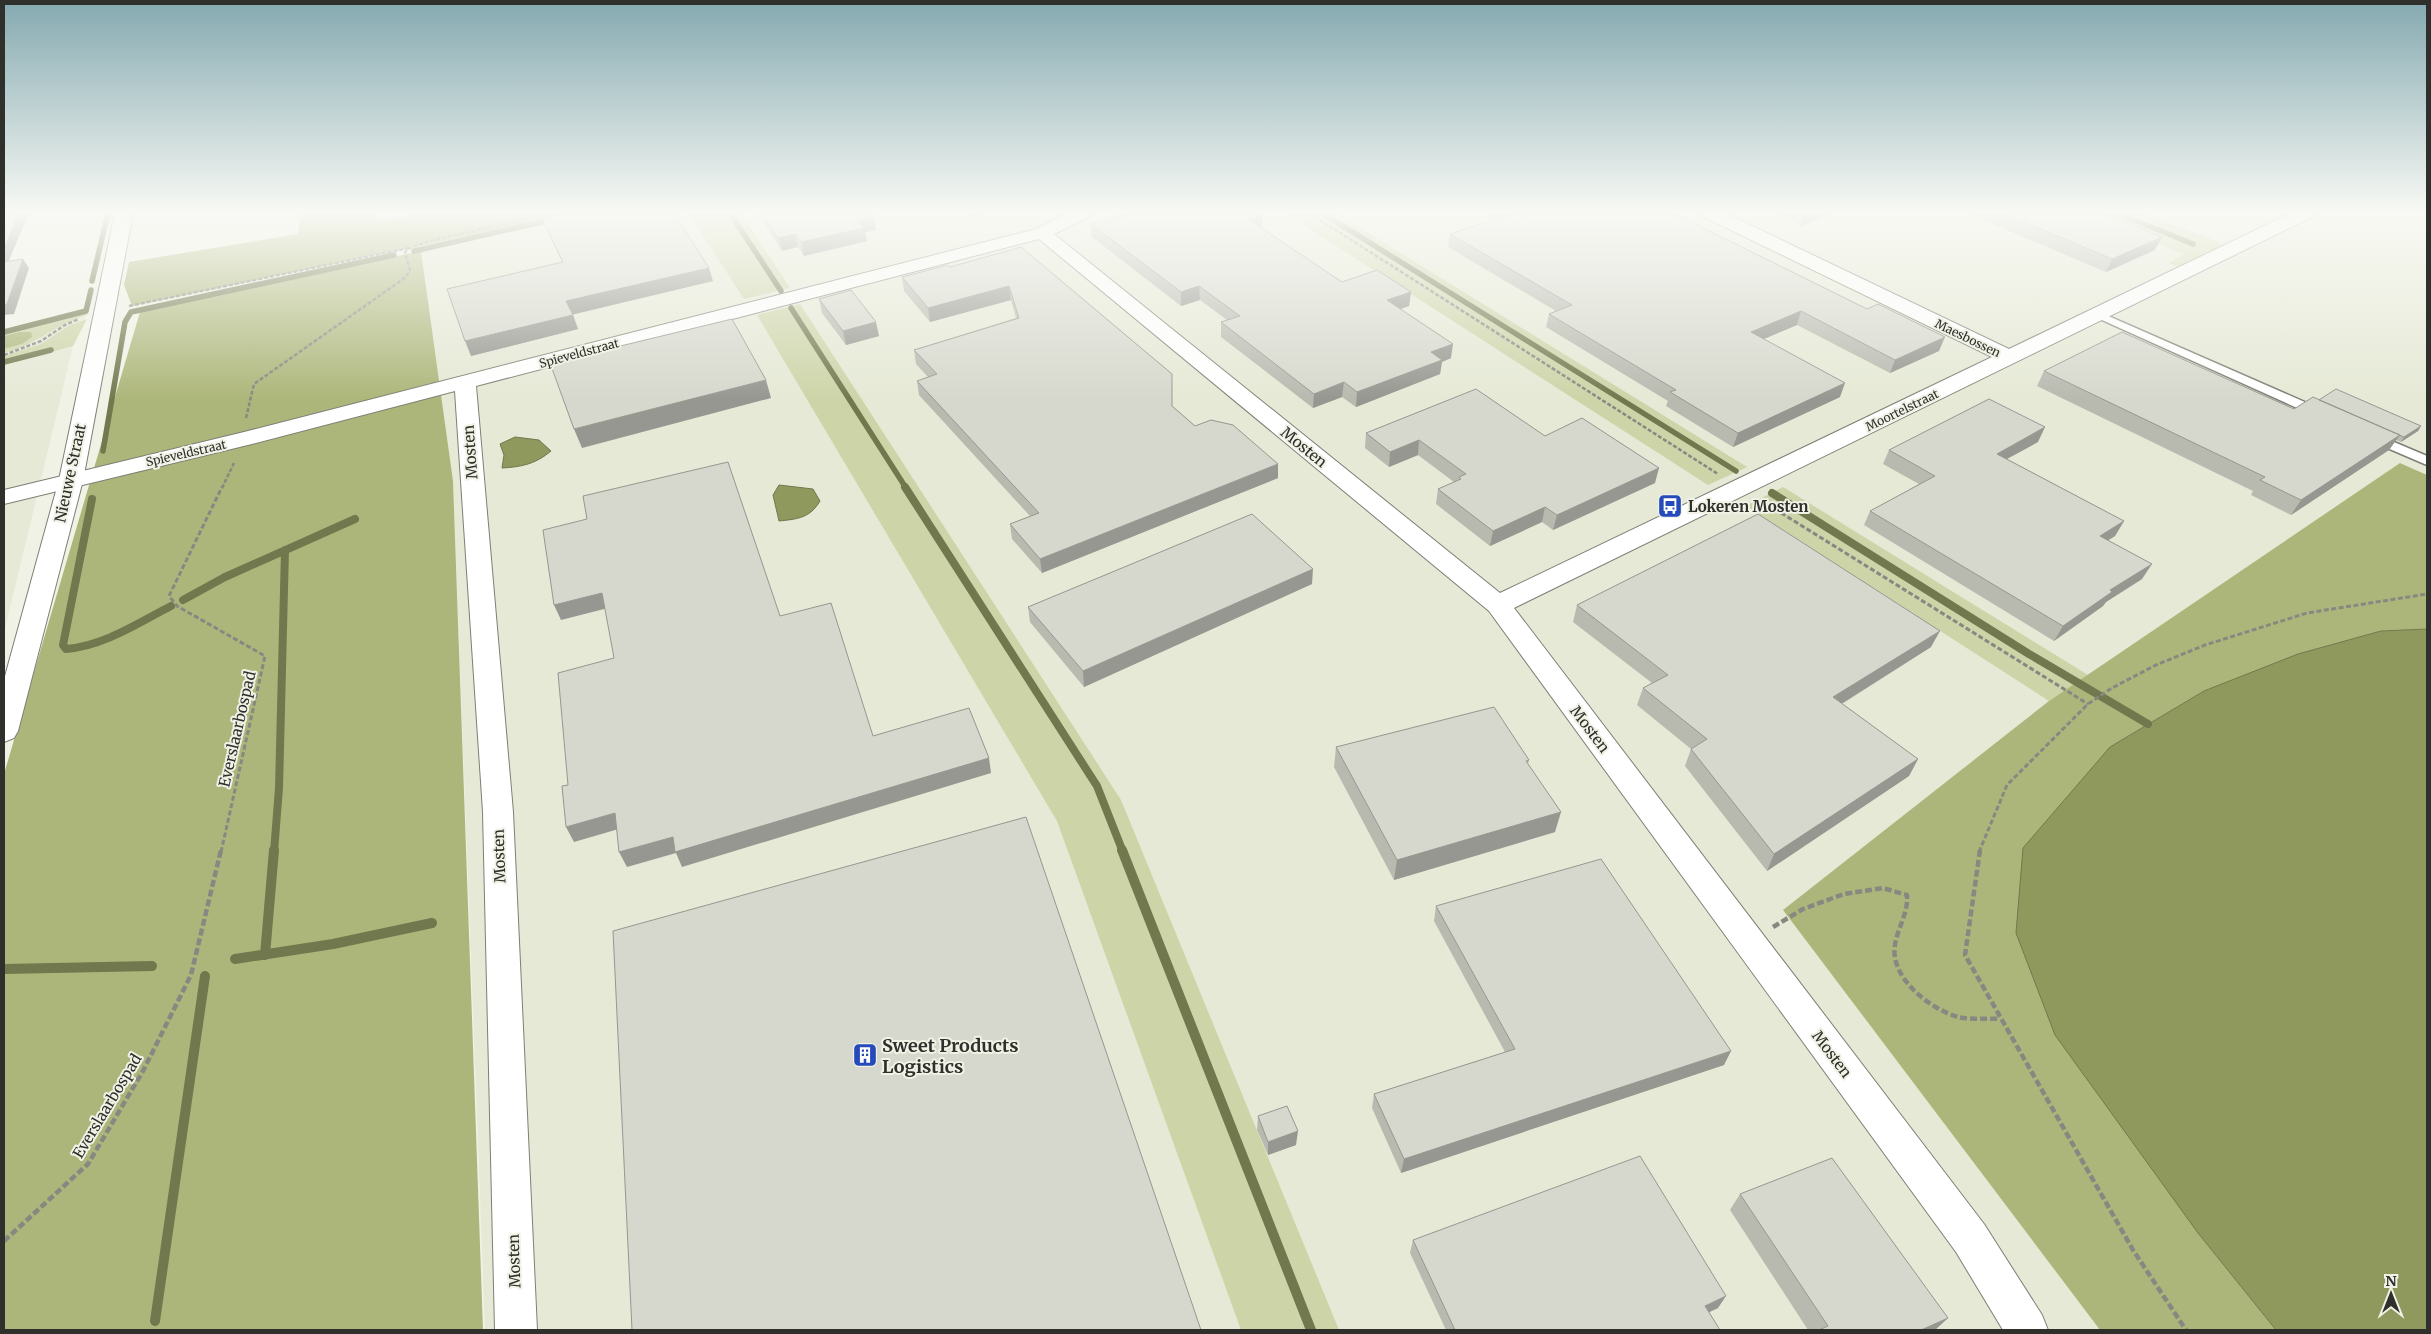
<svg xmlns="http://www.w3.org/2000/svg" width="2431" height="1334" font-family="Merriweather,serif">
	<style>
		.built { fill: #e5e9d5 }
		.green { fill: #cdd4a8 }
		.forest { fill: #adb67a }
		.water { fill: #8f985d; stroke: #72784e }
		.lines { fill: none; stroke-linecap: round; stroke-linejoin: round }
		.stream-far2 { stroke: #72784e; stroke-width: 5.5 }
		.stream-far1 { stroke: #72784e; stroke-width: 8 }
		.stream { stroke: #72784e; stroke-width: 10 }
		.service-casing { stroke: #7e7f75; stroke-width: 3 }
		.minor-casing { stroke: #7e7f75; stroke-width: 2 }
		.tertiary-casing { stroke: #7e7f75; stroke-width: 2 }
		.path-far2 { stroke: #878881; stroke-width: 2.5; stroke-dasharray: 4 2; stroke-linecap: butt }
		.path-far1 { stroke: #878881; stroke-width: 3; stroke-dasharray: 5 2.5; stroke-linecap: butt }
		.path { stroke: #878881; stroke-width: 4.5; stroke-dasharray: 7 3; stroke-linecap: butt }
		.service { fill: #fff; fill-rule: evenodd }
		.minor { fill: #fff; fill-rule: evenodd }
		.tertiary { fill: #fff; fill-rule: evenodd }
		.wall { fill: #b8bab0 }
		.shaded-wall { fill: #969790 }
		.building { fill: #d6d8cd; stroke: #969790 }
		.labels { text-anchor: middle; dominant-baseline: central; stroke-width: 4; stroke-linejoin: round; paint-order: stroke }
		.far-street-label { font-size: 12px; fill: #2f2f2b; stroke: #f0f2e6 }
		.street-label { font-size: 15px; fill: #2f2f2b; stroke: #f0f2e6 }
		.poi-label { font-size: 15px; font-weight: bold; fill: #2f2f2b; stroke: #f0f2e6; text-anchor: start }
		.near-poi-label { font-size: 18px; font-weight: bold; fill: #2f2f2b; stroke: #f0f2e6; text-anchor: start }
	</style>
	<rect width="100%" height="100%" fill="#f0f2e6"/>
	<path class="built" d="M590 213H2427V475L2400 463 2049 701 1783 910 2100 1330H485L453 481 421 251Z
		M89 308 73 346 4 633V330Z"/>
	<path class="green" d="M688 213H741L790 288 744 299Z
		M1285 213H1336L1747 467 1708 485Z
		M2081 213H2142L2214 240 2220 244 2218 247 2177 267 2169 263 2184 254Z
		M800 304 1121 800 1339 1330H1241L1057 821 757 315Z
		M89 308 87 315C57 324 35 345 4 353V349L22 344 19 332 4 336V330Z
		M87 319 73 346 4 365V356L41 344 68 326Z
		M1783 487 2088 675 2049 701 1746 506Z"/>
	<path class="forest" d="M301 213H376V221L424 213H578L132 306 124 285 129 262 298 234Z
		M421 251 453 481 483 1330H4V774L140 312Z
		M19 332H31L32 337 22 344 4 349V336Z
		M2400 463 2427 475V629L2381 631 2204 691 2110 747 2198 1233 2276 1330H2100L1783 910 2049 701Z"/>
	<path class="water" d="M515 437 539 440 551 451C536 464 521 467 502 468L504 455 500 444Z
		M779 485 813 489 820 501C810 518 798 519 779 521L773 495Z
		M2427 629V1330H2276L2198 1233 2055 1035 2016 933 2023 848 2110 747 2204 691 2298 654 2381 631Z"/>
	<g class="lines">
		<path class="stream-far2" d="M730 213 781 291
			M1322 213 1736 471
			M2117 213 2193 244
			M414 251 551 220
			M92 281 108 213
			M791 308 906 488
			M4 332 86 311 91 290
			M4 362 51 350
			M103 451 125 322 131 312 394 255"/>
		<path class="stream-far1" d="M905 487 1097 786 1123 852
			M1772 493 2029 654 2148 724
			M92 499 63 645 66 649C104 646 138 623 171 606
			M183 600 225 577 355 519
			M274 852 279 788 285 550"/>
		<path class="stream" d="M1122 850 1311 1330
			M265 955 274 850
			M235 959 333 944 432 923
			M4 969 152 966
			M155 1321 205 976"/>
		<defs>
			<path id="service" d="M2097 311 2323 410 2325 413 2323 416H2315L2093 316 2092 314Z
				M2375 434 2427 456V465L2371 441 2369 438Z"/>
			<path id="minor" d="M1067 213H1091L1088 217 1054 234 1500 593 1992 357 1704 217 1701 213H1725L2009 349 2291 213H2315L2312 217 1514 608 1984 1224 2042 1315 2048 1330H2003L1956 1252 1489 611 1039 239 476 386 513 812 537 1330H495L483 812 455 391 252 444 4 504V490L240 433 1036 229Z"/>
			<path id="tertiary" d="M115 213H133L83 480 18 731 14 738 4 742V680L59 480Z"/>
		</defs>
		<use href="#service" class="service-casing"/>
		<use href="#minor" class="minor-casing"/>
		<use href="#tertiary" class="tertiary-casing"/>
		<path class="path-far2" d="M1309 213 1718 474
			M129 306 409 248
			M4 355 41 341 65 325 79 319
			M246 418 254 384 406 277 410 270 405 253 407 249 429 241 553 213
			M222 488 234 463"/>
		<path class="path-far1" d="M1762 501 2088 704
			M221 852 265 656 177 606 169 596 222 487
			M1979 852 2007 785 2088 704 2112 688 2156 665 2205 645 2307 613 2427 594"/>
		<path class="path" d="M1980 850 1965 955 2133 1250 2186 1330
			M1773 927 1803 909 1844 894 1883 888 1907 895C1909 917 1891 936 1895 958 1900 985 1933 1010 1958 1017 1970 1020 1987 1018 2000 1019
			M4 1241 88 1164 143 1071 191 975 221 850"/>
		<use href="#service" class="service"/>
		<use href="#minor" class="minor"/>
		<use href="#tertiary" class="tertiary"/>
	</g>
	<path class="wall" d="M757 213H871L874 216 876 230 865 232 867 241 804 256 798 247 782 251Z
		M1123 213H1262V227L1261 228 1342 282 1411 292 1409 306 1401 309 1451 358 1442 362 1440 374 1356 407 1342 397 1313 408 1221 337V322L1227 320 1200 300 1181 306 1092 237 1091 224 1123 216Z
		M1485 213H1673L1939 351 1890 373 1797 325 1763 339 1840 397 1733 447 1666 406 1668 401 1546 327 1549 314 1556 311 1448 247 1450 234 1495 219Z
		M1775 213H1832L1801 226Z
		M1967 213H2103L2155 250 2106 272Z
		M542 218 713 281 572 314 578 329 471 356 562 262 547 231Z
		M1021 247 1172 374V406L1195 426 1278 464V478L1042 573 1012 539 1010 524 1030 516 919 395 917 381 928 377 916 364 914 350 1016 318 1011 300 930 322 904 291 902 277 950 267Z
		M819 299 879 336 846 345 822 313Z
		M2044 371 2294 409 2319 400 2421 426 2418 431 2401 442 2396 440 2389 450 2291 515 2251 495 2253 491 2037 386Z
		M1366 433 1545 436 1655 483 1553 530 1542 522 1490 546 1436 504 1438 489 1454 482 1418 455 1389 467 1365 448Z
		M2038 442 2007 459 2124 521 2115 536 2108 540 2142 579 2106 602 2103 606 2054 641 1864 525 1870 511 1919 484 1883 464 1889 450Z
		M1312 584 1084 687 1030 622 1028 607Z
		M1577 605 1931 647 1842 704 1918 759 1909 776 1767 871 1685 766 1691 749 1637 705 1643 688 1652 683 1573 622Z
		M1336 747 1529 760 1528 764 1555 832 1394 880 1334 767Z
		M1436 906 1724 1065 1401 1173 1372 1108 1374 1094 1505 1052 1434 921Z
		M1258 1116 1296 1145 1268 1155 1257 1130Z
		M1740 1194 1948 1318 1935 1330H1808L1730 1210Z
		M1413 1240 1718 1308 1709 1312 1720 1330H1446L1410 1253Z"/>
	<path class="shaded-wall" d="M19 213H29L4 272V250Z
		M971 213H984L971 217Z
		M1804 213H1832L1801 226Z
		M1263 214 1262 227 1248 232V219Z
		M874 216 876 230 865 232 867 241 804 256 801 242 858 220Z
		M795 234 798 247 782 251 778 238Z
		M2162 237 2155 250 2106 272 2112 259Z
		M23 259 29 268 14 314 4 315V305Z
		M709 268 713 281 571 315 566 301Z
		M1009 286 1011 300 930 322 928 308Z
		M1199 286 1200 300 1181 306V292Z
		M1411 292 1409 306 1386 314 1387 300Z
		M1801 311 1797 325 1747 346 1751 332Z
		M573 315 578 329 471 356 465 341Z
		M876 322 879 336 846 345 843 331Z
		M1945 337 1939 351 1890 373 1895 360Z
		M1453 344 1451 358 1442 362 1440 374 1356 407 1357 392 1431 352Z
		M766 380 771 398 582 448 574 429Z
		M1344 382 1342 397 1313 408 1314 394Z
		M1845 383 1840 397 1733 447 1738 433Z
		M2421 426 2418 431 2401 442 2404 437Z
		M2045 427 2038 442 1990 468 1997 454Z
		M2400 435 2389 450 2291 515 2301 500Z
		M1419 440 1418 455 1389 467 1390 452Z
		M1278 464V478L1042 573 1040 559Z
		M1659 468 1655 483 1553 530 1557 515Z
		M1545 507 1542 522 1490 546 1493 531Z
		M2124 521 2115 536 2091 551 2100 536Z
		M2152 564 2142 579 2106 602 2103 606 2054 641 2063 626 2110 590Z
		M1313 569 1312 584 1084 687 1083 671Z
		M602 593 608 608 561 620 554 605Z
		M1940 631 1931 647 1825 714 1833 697Z
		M989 758 991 773 682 867 676 853 627 867 619 852 673 837Z
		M1918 759 1909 776 1767 871 1774 854Z
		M1561 812 1555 832 1394 880 1397 860Z
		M615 813 622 828 574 842 566 827Z
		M1731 1051 1724 1065 1401 1173 1404 1159Z
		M1298 1131 1296 1145 1268 1155V1142Z
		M1726 1296 1718 1308 1697 1318 1705 1306Z
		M1948 1318 1935 1330H1921Z"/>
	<path class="building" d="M4 213H19L4 250Z
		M564 213H674L709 268 566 301 573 315 465 341 447 289 563 262 542 218Z
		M762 213H871L874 216 858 220 864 228 801 242 795 234 778 238Z
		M1132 213H1262L1263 214 1248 219 1342 282 1377 270 1411 292 1387 300 1453 344 1431 352 1442 360 1357 392 1344 382 1314 394 1221 322 1240 316 1199 286 1181 292 1091 224Z
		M1509 213H1673L1867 309 1878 304 1945 337 1895 360 1801 311 1751 332 1845 383 1738 433 1670 392 1676 390 1549 314 1572 305 1450 234 1510 214Z
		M2003 213H2103L2162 237 2112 259Z
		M1021 247 1172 374V406L1195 426 1211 420 1233 425 1278 464 1040 559 1010 524 1039 513 917 381 937 374 914 350 1019 318 1009 286 928 308 902 277 948 265 950 267Z
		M23 259 7 304 4 305V262Z
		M851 290 876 322 843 331 819 299Z
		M732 319 766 380 574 429 550 363Z
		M2122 332 2294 409 2313 397 2400 435 2301 500 2260 480 2265 477 2044 371Z
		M1476 389 1545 436 1582 418 1659 468 1557 515 1545 507 1493 531 1438 489 1461 479 1459 477 1466 474 1419 440 1390 452 1366 433Z
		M2336 389 2421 426 2404 437 2319 400Z
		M1989 399 2045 427 1997 454 2124 521 2100 536 2152 564 2110 590 2112 592 2063 626 1870 511 1935 476 1889 450Z
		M728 462 780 616 831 603 873 736 969 708 989 758 675 852 673 837 619 852 615 813 566 827 562 786 568 785 558 673 614 658 602 593 554 605 543 530 587 519 583 496Z
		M1252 514 1313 569 1083 671 1028 607Z
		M1758 514 1940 631 1833 697 1918 759 1774 854 1691 749 1707 739 1643 688 1668 675 1577 605Z
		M1494 707 1529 760 1526 761 1561 812 1397 860 1336 747Z
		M1026 817 1201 1330H632L613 931Z
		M1601 859 1731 1051 1404 1159 1374 1094 1515 1049 1436 906Z
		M1287 1106 1298 1131 1268 1142 1258 1116Z
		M1640 1156 1726 1296 1705 1306 1720 1330H1455L1413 1240Z
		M1832 1158 1948 1318 1921 1330H1819L1828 1326 1740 1194Z"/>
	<linearGradient id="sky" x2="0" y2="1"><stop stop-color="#84a9b0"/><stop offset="0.53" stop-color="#f8f9f4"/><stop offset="1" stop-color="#f8f9f4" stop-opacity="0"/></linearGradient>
	<rect width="2431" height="400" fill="url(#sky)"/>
	<defs>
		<symbol id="bus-square" viewBox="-11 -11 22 22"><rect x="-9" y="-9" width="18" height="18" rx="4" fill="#244bb9" stroke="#f0f2e6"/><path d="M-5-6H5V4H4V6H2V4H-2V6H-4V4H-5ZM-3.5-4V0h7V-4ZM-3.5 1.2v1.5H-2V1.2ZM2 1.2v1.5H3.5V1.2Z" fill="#fff"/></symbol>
		<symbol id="building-square" viewBox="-11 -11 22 22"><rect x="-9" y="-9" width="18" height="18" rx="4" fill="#244bb9" stroke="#f0f2e6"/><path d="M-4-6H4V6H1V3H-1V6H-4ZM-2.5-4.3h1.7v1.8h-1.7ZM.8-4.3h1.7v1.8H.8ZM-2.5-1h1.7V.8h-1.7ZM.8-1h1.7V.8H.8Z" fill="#fff"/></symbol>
	</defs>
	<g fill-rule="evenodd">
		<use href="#bus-square" x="1656" y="492" width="28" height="28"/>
		<use href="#building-square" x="851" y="1041" width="28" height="28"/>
	</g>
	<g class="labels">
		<g class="far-street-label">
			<text transform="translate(1968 338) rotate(26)">Maesbossen</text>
			<text transform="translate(579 353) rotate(-15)">Spieveldstraat</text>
			<text transform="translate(1902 410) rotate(-26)">Moortelstraat</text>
			<text transform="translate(186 453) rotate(-13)">Spieveldstraat</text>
		</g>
		<g class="street-label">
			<text transform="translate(1304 447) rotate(39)">Mosten</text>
			<text transform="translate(470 452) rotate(-94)">Mosten</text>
			<text transform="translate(70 473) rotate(-78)">Nieuwe Straat</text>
			<text transform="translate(237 729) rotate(-77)">Everslaarbospad</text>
			<text transform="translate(1590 729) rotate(53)">Mosten</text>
			<text transform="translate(499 856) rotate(-92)">Mosten</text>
			<text transform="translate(1832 1054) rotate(53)">Mosten</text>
			<text transform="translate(107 1106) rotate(-59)">Everslaarbospad</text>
			<text transform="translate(514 1261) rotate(-92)">Mosten</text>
		</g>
		<g class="poi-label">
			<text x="1688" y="506">Lokeren Mosten</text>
		</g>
		<g class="near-poi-label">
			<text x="882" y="1045">Sweet Products<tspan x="882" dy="21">Logistics</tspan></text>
		</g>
	</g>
	<rect width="2431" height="1334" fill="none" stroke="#2f2f2b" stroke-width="10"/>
	<g transform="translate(2391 1294)" stroke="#f0f2e6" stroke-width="4" paint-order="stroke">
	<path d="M0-4L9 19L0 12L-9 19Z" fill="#2f2f2b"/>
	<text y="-8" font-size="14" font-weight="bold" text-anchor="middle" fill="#2f2f2b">N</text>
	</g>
</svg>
